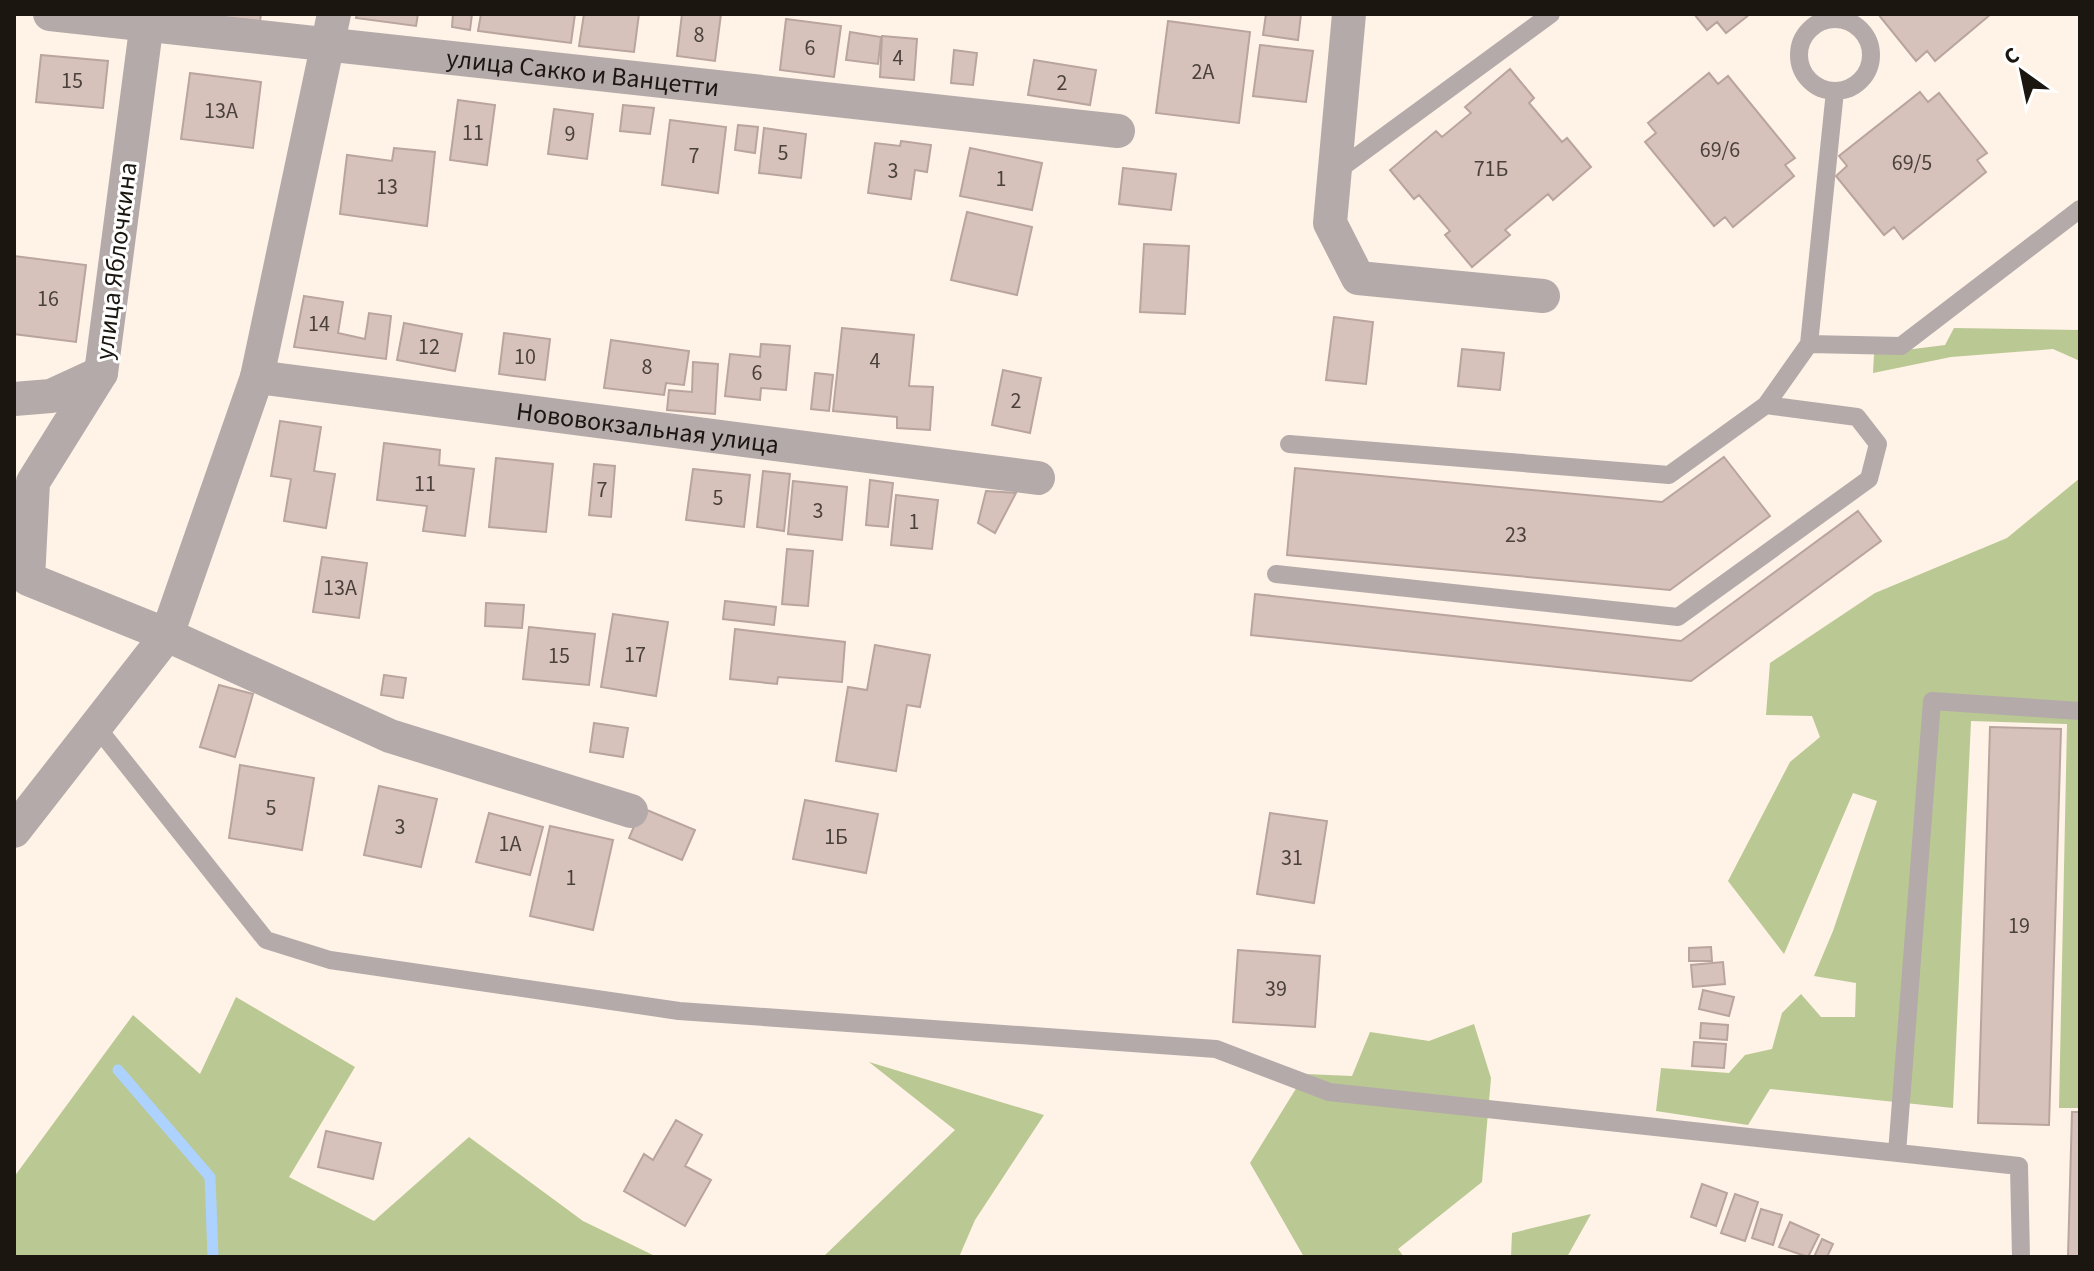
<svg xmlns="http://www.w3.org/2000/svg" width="2094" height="1271" font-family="'Source Sans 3',sans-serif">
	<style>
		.forest { fill: #bac893 }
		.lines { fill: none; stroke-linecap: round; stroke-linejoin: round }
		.stream { stroke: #acd2fd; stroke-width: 11 }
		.building { fill: #d7c2bb; stroke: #b9a49e; stroke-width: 2 }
		.lane { stroke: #b4aaa9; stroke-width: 18 }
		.street { stroke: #b4aaa9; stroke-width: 34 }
		.labels { text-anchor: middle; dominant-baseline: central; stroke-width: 6; stroke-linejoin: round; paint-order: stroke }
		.number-label { font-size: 22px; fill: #4b413c }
		.street-label { font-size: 26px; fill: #1c1611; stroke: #fff }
	</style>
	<rect width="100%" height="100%" fill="#fff2e6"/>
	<path class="forest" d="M1954 328 2080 330V361L2053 349 1951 357 1873 373 1874 354 1945 345Z
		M2080 478V1108H2059L2067 724 1971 721 1953 1108 1770 1089 1748 1125 1656 1111 1661 1068 1729 1073 1745 1055 1772 1049 1782 1013 1801 994 1821 1017H1855L1856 983 1814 976 1833 931 1877 801 1853 793 1784 954 1728 881 1790 762 1820 737 1812 716 1766 715 1770 663 1875 593 2007 538Z
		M236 997 355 1067 289 1177 374 1221 469 1137 583 1221 657 1257H14V1177L133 1015 200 1074Z
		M1474 1024 1491 1078 1482 1182 1398 1249 1404 1257H1304L1250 1163 1305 1074 1352 1076 1370 1032 1429 1041Z
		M869 1062 1044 1115 975 1220 959 1257H823L955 1130Z
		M1591 1214 1567 1257H1511L1512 1233Z"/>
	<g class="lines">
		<path class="stream" d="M118 1070 210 1177 213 1257"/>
	</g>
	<path class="building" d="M186 14H261L260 21Z
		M357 14H418L416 26 356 18Z
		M453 14H472L470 30 452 27Z
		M481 14H575L571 43 478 31Z
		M584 14H639L634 52 579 46Z
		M682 14H721L715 61 677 56Z
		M1266 14H1301L1298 40 1263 35Z
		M1694 14H1750L1726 33 1717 22 1707 30Z
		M1878 14H1991L1935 61 1927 51 1916 61Z
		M786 19 841 26 834 77 780 70Z
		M1168 21 1250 32 1239 123 1156 113Z
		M850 32 881 37 878 64 846 60Z
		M882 36 917 39 914 80 880 77Z
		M1260 45 1313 51 1306 102 1253 96Z
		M954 50 977 53 973 85 951 83Z
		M41 55 108 61 103 108 36 102Z
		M1034 60 1096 70 1090 105 1028 95Z
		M1510 69 1534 98 1529 103 1562 142 1567 138 1591 167 1553 200 1548 194 1505 230 1510 235 1472 267 1445 235 1450 231 1419 195 1414 199 1390 170 1436 131 1442 137 1471 113 1465 107Z
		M190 73 261 82 253 148 181 139Z
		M1709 73 1718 84 1728 76 1795 158 1785 165 1794 176 1733 227 1725 217 1714 226 1645 142 1656 133 1648 123Z
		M1920 92 1928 102 1939 93 1987 153 1977 160 1986 172 1903 239 1894 227 1884 235 1836 176 1847 166 1839 156Z
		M458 100 495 105 487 165 450 160Z
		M623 105 654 108 650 134 620 131Z
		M554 109 593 114 587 159 548 154Z
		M670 120 726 127 718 193 662 185Z
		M738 125 758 127 755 153 735 150Z
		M764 128 806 134 801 178 759 173Z
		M901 141 931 145 927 172 915 170 911 199 868 193 875 143 900 146Z
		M394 148 435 152 427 226 340 214 347 155 392 161Z
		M970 148 1042 163 1032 210 960 196Z
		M1123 168 1176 174 1171 210 1119 204Z
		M967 212 1032 227 1017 295 951 280Z
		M1144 244 1189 246 1185 314 1140 312Z
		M14 256 86 265 76 342 14 334Z
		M304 296 343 302 338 333 365 339 369 313 391 316 386 359 294 347Z
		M1334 317 1373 322 1366 384 1326 380Z
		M404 323 462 334 455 371 397 360Z
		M842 328 914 335 909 386 933 387 930 430 897 428V417L833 411Z
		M504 333 550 339 545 380 499 374Z
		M611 340 689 351 684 385 666 383 664 395 604 388Z
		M761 344 790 346 786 390 761 388 760 400 725 396 730 354 760 357Z
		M1462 349 1504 353 1500 390 1458 386Z
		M693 362 718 364 715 414 667 410 669 390 692 392Z
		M1003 370 1041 378 1030 433 992 425Z
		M815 373 833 375 829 411 811 409Z
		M280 421 321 427 314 471 335 474 326 528 284 521 291 479 271 476Z
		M384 443 440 450 439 465 474 469 465 536 423 531 427 506 377 500Z
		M1724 457 1770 516 1670 590 1287 555 1295 468 1662 502Z
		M496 458 553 464 546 532 489 527Z
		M594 464 615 466 611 517 589 515Z
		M693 469 750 475 744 527 686 520Z
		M763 471 790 474 784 531 757 527Z
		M870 480 893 483 888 527 866 525Z
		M793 481 847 487 842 540 788 534Z
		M986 491 1016 493 995 533 978 523Z
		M896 495 938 500 932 549 891 545Z
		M1858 511 1881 541 1691 681 1251 635 1255 594 1681 641Z
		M787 549 813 551 808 606 782 604Z
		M322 557 367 563 359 618 313 612Z
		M725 601 776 607 774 625 723 619Z
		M486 603 524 605 522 628 485 626Z
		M613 614 668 622 656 696 601 687Z
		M529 627 595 634 589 685 523 679Z
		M735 629 845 642 842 682 778 677 777 684 730 679Z
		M875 645 930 655 920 707 907 705 896 771 836 761 848 687 867 690Z
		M384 675 406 678 403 698 381 695Z
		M219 685 253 694 235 757 200 747Z
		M594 723 628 728 623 757 590 752Z
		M1990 727 2061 729 2049 1125 1978 1123Z
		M240 765 314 778 302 850 229 838Z
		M379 786 437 799 421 867 364 855Z
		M805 800 878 814 866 873 793 859Z
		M642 808 695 830 682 860 629 838Z
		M489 813 543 827 530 875 476 862Z
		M1270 813 1327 821 1314 903 1257 894Z
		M550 826 613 840 593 930 530 916Z
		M1711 947 1712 961H1689V948Z
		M1238 950 1320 956 1315 1027 1233 1022Z
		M1723 962 1725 984 1693 987 1691 965Z
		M1703 990 1734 997 1729 1016 1699 1009Z
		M1701 1023 1728 1025 1727 1040 1700 1038Z
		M1694 1042 1726 1044 1724 1068 1692 1066Z
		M2072 1112H2080V1257H2068Z
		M676 1120 702 1135 685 1166 711 1180 685 1226 624 1191 644 1154 653 1160Z
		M326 1131 381 1143 373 1179 318 1167Z
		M1702 1184 1727 1193 1716 1226 1691 1217Z
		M1735 1194 1758 1202 1745 1241 1721 1233Z
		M1761 1209 1782 1215 1773 1245 1752 1238Z
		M1790 1222 1819 1235 1808 1257 1779 1247Z
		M1822 1239 1833 1244 1827 1257H1814Z"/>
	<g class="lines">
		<path class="lane" d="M1799 55a36 36 0 1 1 72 0a36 36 0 1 1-72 0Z
			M1337 171 1551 14
			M1809 344 1835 91
			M1289 444 1669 475 1766 405 1809 344 1901 346 2080 209
			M1276 574 1678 617 1869 479 1878 444 1857 417 1766 405
			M96 726 266 940 330 960 679 1011 1216 1049 1329 1092 2019 1166 2021 1257
			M1897 1153 1932 701 2080 711"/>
		<g class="street">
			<path id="s1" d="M50 14 1118 131"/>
			<path d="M148 14 101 373 33 482 28 579 167 635 390 736 631 811"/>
			<path d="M1349 14 1330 223 1358 278 1543 296"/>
			<path id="s2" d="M257 377 1038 478"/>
			<path d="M14 399 51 396 101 373"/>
			<path d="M14 831 167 635 257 377 334 14"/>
		</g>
	</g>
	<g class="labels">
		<g class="number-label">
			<text x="699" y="35">8</text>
			<text x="810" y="48">6</text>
			<text x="898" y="58">4</text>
			<text x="1203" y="72">2А</text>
			<text x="72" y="81">15</text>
			<text x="1062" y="83">2</text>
			<text x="221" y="111">13А</text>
			<text x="473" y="133">11</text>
			<text x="570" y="134">9</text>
			<text x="1720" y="150">69/6</text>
			<text x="783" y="153">5</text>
			<text x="694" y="156">7</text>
			<text x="1912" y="163">69/5</text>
			<text x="1491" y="169">71Б</text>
			<text x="893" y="171">3</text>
			<text x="1001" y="179">1</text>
			<text x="387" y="187">13</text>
			<text x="48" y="299">16</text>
			<text x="319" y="324">14</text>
			<text x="429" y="347">12</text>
			<text x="525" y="357">10</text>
			<text x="875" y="361">4</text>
			<text x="647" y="367">8</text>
			<text x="757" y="373">6</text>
			<text x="1016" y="401">2</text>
			<text x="425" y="484">11</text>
			<text x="602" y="490">7</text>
			<text x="718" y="498">5</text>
			<text x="818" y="511">3</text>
			<text x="914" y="522">1</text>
			<text x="1516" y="535">23</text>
			<text x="340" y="588">13А</text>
			<text x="635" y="655">17</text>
			<text x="559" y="656">15</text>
			<text x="271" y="808">5</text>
			<text x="400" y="827">3</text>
			<text x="836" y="837">1Б</text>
			<text x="510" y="844">1А</text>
			<text x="1292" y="858">31</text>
			<text x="571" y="878">1</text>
			<text x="2019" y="926">19</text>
			<text x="1276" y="989">39</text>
		</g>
		<g class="street-label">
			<text stroke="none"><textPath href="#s1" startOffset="536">улица Сакко и Ванцетти</textPath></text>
			<text transform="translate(116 261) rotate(-83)">улица Яблочкина</text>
			<text stroke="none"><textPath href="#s2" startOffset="394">Нововокзальная улица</textPath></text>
		</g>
	</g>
	<rect width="2094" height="1271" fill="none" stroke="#1c1611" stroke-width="32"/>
	<g transform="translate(2022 72) rotate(327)" stroke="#ffffff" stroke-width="6" paint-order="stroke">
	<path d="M0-6L14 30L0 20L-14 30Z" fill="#1c1611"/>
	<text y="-12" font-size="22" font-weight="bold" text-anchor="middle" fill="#1c1611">С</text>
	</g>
</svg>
